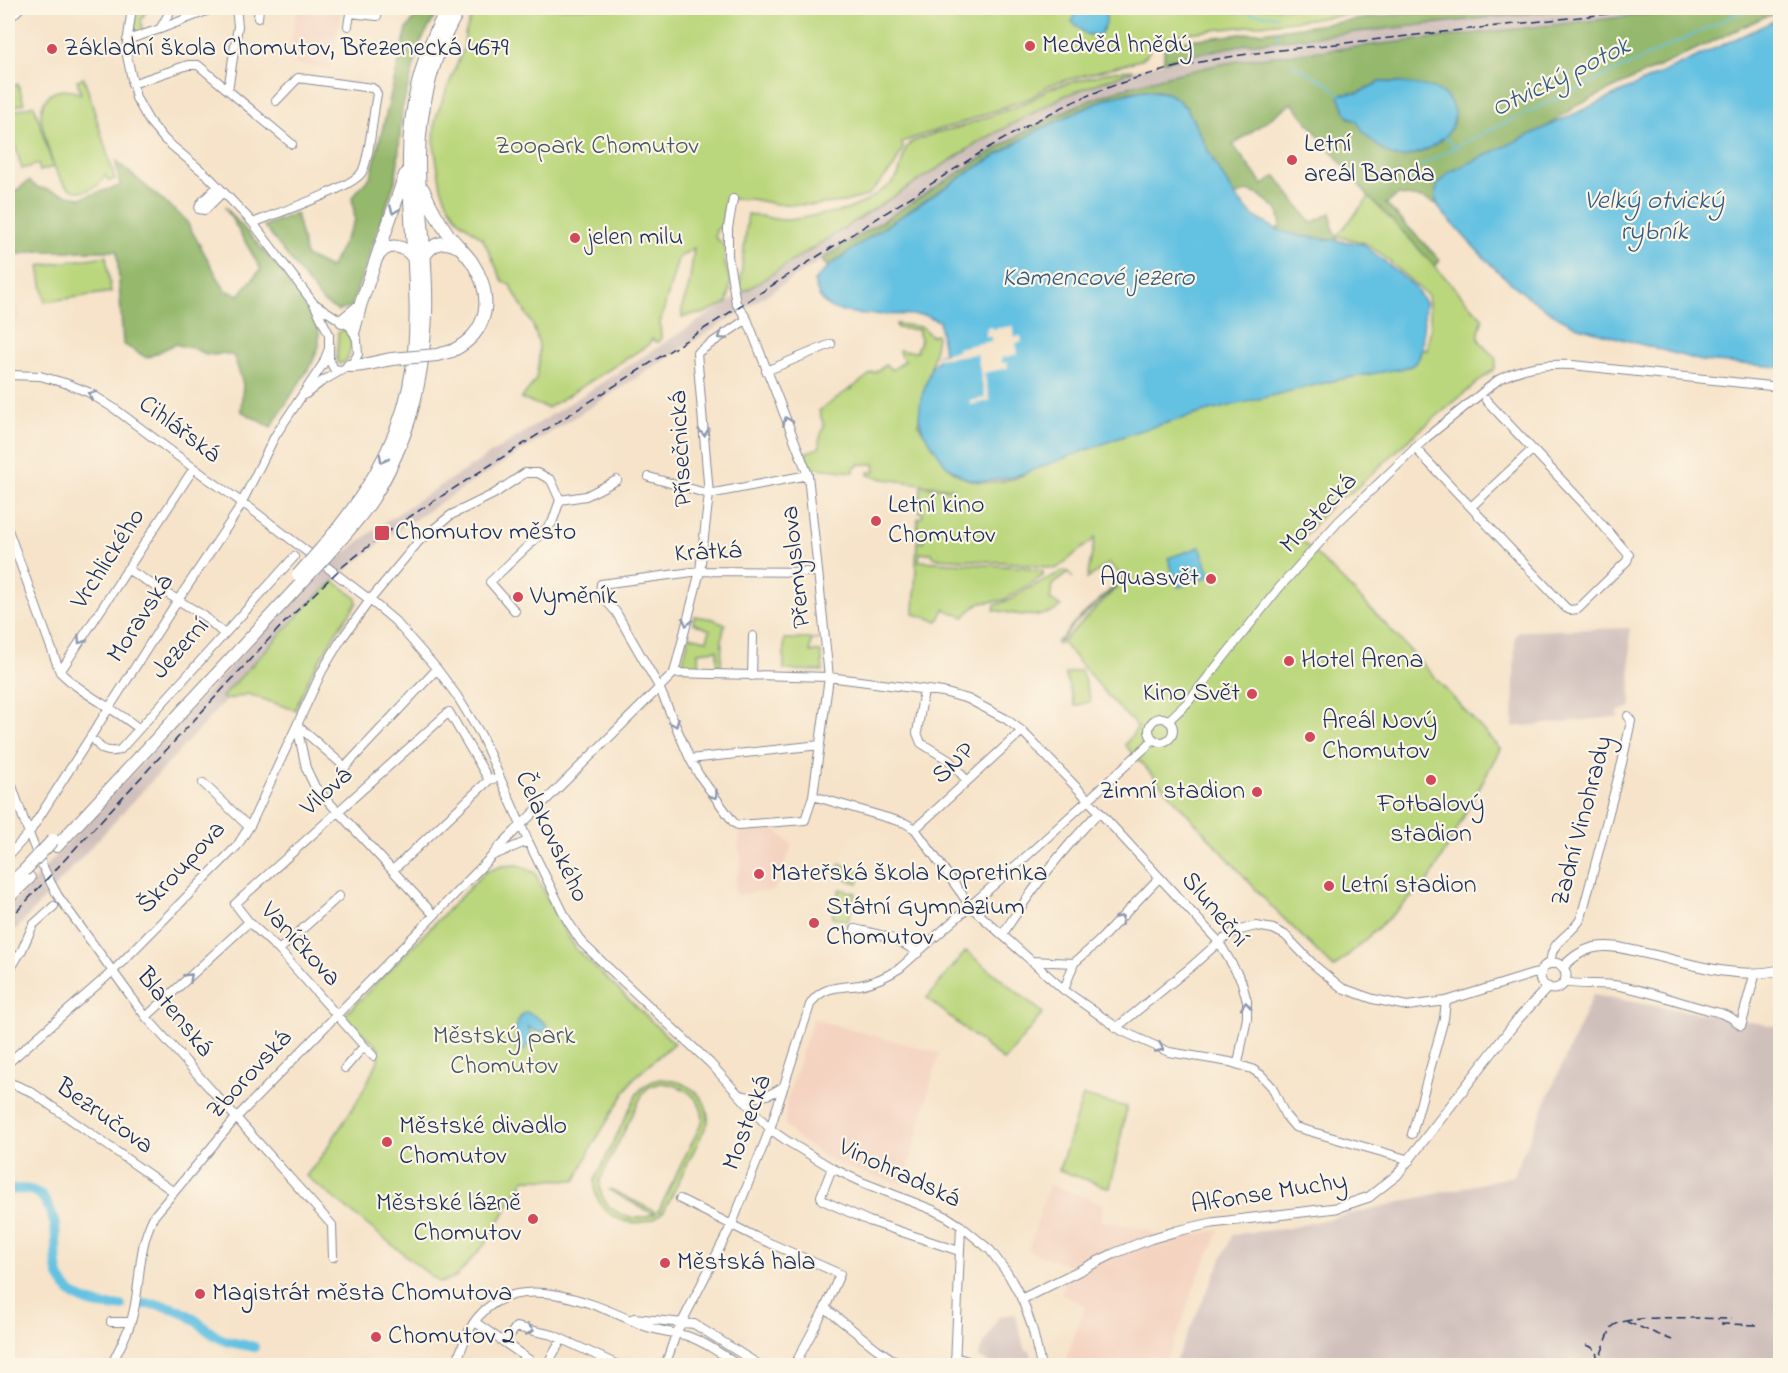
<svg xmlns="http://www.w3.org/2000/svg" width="1788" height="1373" font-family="'Indie Flower',sans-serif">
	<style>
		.built { fill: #f4d3c1 }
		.industrial { fill: #d0c0bc }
		.green { fill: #bbd77d; stroke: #6b836e; stroke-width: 1.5; fill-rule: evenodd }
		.forest { fill: #94b86c; stroke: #587465; stroke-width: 1.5; fill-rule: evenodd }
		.water { fill: #64c1e2; stroke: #4078a0; stroke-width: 1.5 }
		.pier { fill: #f6e3c9 }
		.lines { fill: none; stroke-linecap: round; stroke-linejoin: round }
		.stream { stroke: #64c1e2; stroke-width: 1.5 }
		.river { stroke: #64c1e2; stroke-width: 10 }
		.minor-casing { stroke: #888994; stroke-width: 10 }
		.major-casing { stroke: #888994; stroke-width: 11 }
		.highway-casing { stroke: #888994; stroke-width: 14 }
		.minor { stroke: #fff; stroke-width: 8 }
		.major { stroke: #fff; stroke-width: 9 }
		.highway { stroke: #fff; stroke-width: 12 }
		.rail { stroke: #1b2f5e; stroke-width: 1.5; stroke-dasharray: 9 4.5; stroke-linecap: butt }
		.highway-bridge-casing { stroke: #888994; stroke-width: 14; stroke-linecap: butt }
		.highway-bridge { stroke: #fff; stroke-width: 12 }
		.oneway { stroke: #8d97ae }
		.poi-dot { fill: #d1495b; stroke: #fcf5e5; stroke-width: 2 }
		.labels { text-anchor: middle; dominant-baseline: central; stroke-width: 4.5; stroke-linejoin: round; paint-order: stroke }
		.poi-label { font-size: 26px; fill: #1b2f5e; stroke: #fcf5e5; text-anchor: start }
		.park-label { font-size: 26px; fill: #435966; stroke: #fcf5e5 }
		.street-label { font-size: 26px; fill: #1b2f5e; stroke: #fcf5e5 }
		.water-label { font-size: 27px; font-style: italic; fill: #315b86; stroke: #fcf5e5 }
	</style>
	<rect width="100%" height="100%" fill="#fcf5e5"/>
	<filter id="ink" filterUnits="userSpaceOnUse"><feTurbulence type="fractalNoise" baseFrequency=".0167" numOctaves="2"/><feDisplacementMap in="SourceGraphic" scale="12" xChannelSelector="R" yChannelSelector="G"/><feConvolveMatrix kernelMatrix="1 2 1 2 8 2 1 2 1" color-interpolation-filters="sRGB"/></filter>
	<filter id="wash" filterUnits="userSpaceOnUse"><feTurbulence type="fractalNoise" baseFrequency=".008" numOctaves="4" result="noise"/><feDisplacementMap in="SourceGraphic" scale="24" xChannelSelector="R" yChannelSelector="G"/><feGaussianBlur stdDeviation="1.35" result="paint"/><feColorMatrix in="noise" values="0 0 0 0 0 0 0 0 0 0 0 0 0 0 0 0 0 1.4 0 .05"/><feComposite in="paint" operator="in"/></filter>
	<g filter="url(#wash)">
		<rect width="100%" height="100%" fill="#f6e3c9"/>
		<path class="built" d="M297 8H342L330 70 294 63 295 60 289 58Z
			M8 288H9L19 313 12 328 8 329Z
			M773 827 792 845 774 891 756 892 739 895 734 890 742 859 738 847 740 837 739 830Z
			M813 1019 939 1053 904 1185 849 1168 829 1159 797 1138 785 1125 786 1103Z
			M1049 1184 1104 1204 1100 1220 1149 1230 1162 1241 1220 1230 1195 1284 1180 1329 1163 1365 1074 1366 1065 1361 1085 1306 1061 1294 1069 1266 1028 1251Z"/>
		<path class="industrial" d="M1578 8H1703L1279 55 1194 68 1138 84 1091 100 1028 131 989 153 426 512 385 539 345 571 307 606 222 696 226 700 8 938V908L276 617 336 560 377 528 418 500 981 141 1021 118 1064 96 1086 87 1134 70 1191 55 1271 41Z
			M1630 628 1631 707 1618 712V717L1513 727 1515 636 1520 631Z
			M1593 995 1780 1027V1365L1173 1366 1233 1234 1284 1229 1513 1176Z
			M1015 1314 1025 1350H1030L1034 1365H994L977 1357 999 1316Z"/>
		<path class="green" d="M137 8H148L141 20 143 32 136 35 132 31Z
			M479 8H1430C1355 12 1280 23 1205 31 1193 32 1180 34 1168 37 1162 39 1157 42 1151 41 1152 50 1148 56 1140 60L1049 85 1030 98 1018 102 959 124 934 131 902 142 903 148 894 167 867 196 844 202 814 205 776 204 751 199H726L722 226 716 230 715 237 725 246V248L724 260 731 283 727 303 702 314H693L682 318V307L689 286 694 248 678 258 660 323 661 339 657 342 652 339 648 345 548 408 521 399 536 380 539 359V344L533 326 510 285 503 282 483 239 458 219 448 204 441 187 434 145 435 122 437 114 464 47 465 34 472 15Z
			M1134 70 1064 96 981 141 739 295 748 214 781 220H790L847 210 865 202 891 184 898 176 906 148 912 142 935 133 960 127 1020 105 1031 100 1050 88 1114 71Z
			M84 78 115 179 109 181 105 175C102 183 97 187 88 190 55 201 47 141 41 120 40 93 58 85 81 94L77 80Z
			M18 84 24 103 8 109V88Z
			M34 105 53 167 40 171 38 164 22 169 8 121V113Z
			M1369 197 1409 238 1483 319C1474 342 1480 343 1496 358L1495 368 1414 435 1354 490 1347 495 1336 499 1301 540C1372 606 1435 678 1500 749L1429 881 1334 968 1270 905 1125 745 1138 727 1114 703 1062 642 1129 575 1073 625 1058 644 1056 642 1062 638 1073 624 1123 578 1109 563 1087 579 1095 538 1056 569 1015 563 935 558 933 557 932 553H920L919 561 1023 567 1043 572V576L1004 600 981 603 974 607 964 617 944 609 938 621 914 614 917 542H924V539H917L918 518 922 517 923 513 919 512 921 486 952 490 953 488 884 479 868 475V472H875L874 464H859L858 466 854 467V472L817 468 811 469 806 456 807 452 819 448 820 445 819 441 824 426 819 411 851 388 852 390V388L873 372 874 373 886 365 892 370 905 361 900 355 899 350 904 351 905 352 907 351 917 352V347L920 345 921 337 919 335V330L897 328 896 324 922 327 931 336 936 334 937 336 933 360 921 401 923 402 918 424 946 465C967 487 996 486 1023 475 1033 471 1041 463 1051 459 1074 450 1099 444 1122 436 1132 433 1141 427 1152 427L1219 408 1336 380 1411 366 1418 360 1422 348 1427 350 1431 325 1428 296 1381 254 1365 243 1337 236Z
			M106 256 111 292 45 302 39 266Z
			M343 329H346C353 340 351 350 347 361L339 364 337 360 338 333Z
			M1063 571 1068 572 1073 578 1068 573 1052 585 1050 600 1061 606C1044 622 1015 614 994 610L995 605 1012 599 1027 589Z
			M334 581 356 598 357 603 337 631 310 676 295 710 248 694 226 700 222 697 307 606Z
			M694 616 714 619 720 623 725 624 722 637 721 669H717V650L698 652 699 668H683L682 666 689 636 707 640 710 630 693 623Z
			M784 639H819L811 640 810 652H821L823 671 784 670Z
			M1081 670 1091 701 1075 706 1065 674Z
			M840 864 862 871 858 883 836 876Z
			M519 865 535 873 554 912 576 949 674 1043 633 1079 592 1146 576 1180 525 1179 485 1244 457 1276 440 1283 306 1176 320 1159 359 1098 378 1061 379 1048 344 1016 485 872 502 866Z
			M840 889 856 893 848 921 832 917Z
			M966 951 1043 1013 1004 1061 927 998Z
			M660 1079C685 1080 709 1094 708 1122L664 1211C638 1237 591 1216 595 1180L637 1094C644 1085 650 1082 660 1079ZM661 1083C682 1084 703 1097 703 1120L659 1210 654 1214V1211L610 1189 609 1190 653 1214C630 1227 596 1207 600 1180L643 1093 649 1087Z
			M1083 1096 1127 1107 1110 1188 1059 1170Z"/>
		<path class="forest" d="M423 8H440L421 41 402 109 398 161 395 181 351 307 338 311 323 302 264 226 296 213 306 256 330 268 355 220 352 197 371 176 407 28Z
			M1443 8H1578L1247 44 1191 55 1164 61V43L1310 26Z
			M1703 8H1780V13L1764 17 1576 106 1542 130 1450 172C1438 181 1435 190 1437 204L1422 198 1398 195 1386 204 1440 260 1435 267 1409 238 1369 197 1292 103 1233 145 1263 185 1276 176 1311 223 1331 213 1333 229 1339 241 1300 236 1276 229 1281 226 1278 210 1259 195 1248 191 1235 196 1215 164 1187 108 1176 98 1167 93 1154 90 1128 92 1108 98 1036 131 969 172 877 232 828 267 821 260C862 234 903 208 944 182 985 156 1026 129 1070 109 1126 83 1188 70 1249 59ZM1380 82H1397L1436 90 1455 119 1445 137 1438 143 1419 153 1403 157 1393 156 1364 133 1358 122 1349 118 1343 106 1342 94 1358 93Z
			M116 161 185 219 225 290 239 295 261 269 225 207 307 300 319 330V346L312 363 271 427 241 411 243 384 234 356 223 353 216 355 206 354 195 349 175 344 147 358 123 344 117 251H37L8 256V194L10 195 29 181 37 187 80 198 120 186Z"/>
		<path class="water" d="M1076 8H1104C1108 20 1107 26 1098 36L1086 34 1072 22Z
			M1780 18V367L1702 361 1578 327C1529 305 1489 265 1454 225 1449 219 1439 211 1437 203 1432 190 1441 179 1450 172Z
			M1380 82C1395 82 1426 84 1439 91 1446 95 1451 101 1453 108 1460 133 1432 149 1412 155 1406 156 1399 159 1393 156 1386 154 1369 139 1364 133 1361 130 1360 125 1357 122 1352 118 1349 119 1346 113 1343 108 1343 102 1339 97L1342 94 1358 93Z
			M1144 90 1167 93 1176 98 1187 109 1215 164 1235 196 1253 216 1276 229 1300 236 1363 244 1414 286 1425 303 1422 348 1418 360 1411 366 1399 369 1336 380 1205 412 1135 432 1014 477 985 481 972 480 963 477 945 464 922 430 919 417 921 399 931 368 938 360 937 355 944 353 939 321C933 319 927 315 921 315 898 313 845 318 828 306 820 300 816 290 814 281L828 267 877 232 969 172 1036 131 1108 98Z
			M1200 547 1211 576 1178 587 1168 558Z
			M526 1012 535 1016 546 1024 548 1028 543 1032H538L528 1027 533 1040 523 1051H519L516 1049C515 1036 514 1019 526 1012Z"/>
		<path class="pier" d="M1013 326 1015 337 1021 336 1022 342 1016 343 1018 354 1001 358 1002 363 1007 362 1008 368 984 373 990 401 970 405 969 401 985 398 977 354 937 359 936 355 957 351V348L991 341V337H986V331H990L987 330 986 327H992L993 329Z"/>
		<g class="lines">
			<path class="stream" d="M1149 8 1152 12H1229L1278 16
				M1278 40V32
				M1292 64 1327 83 1342 96
				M1444 136 1454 147
				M1420 166 1481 134 1750 8"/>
			<path class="river" d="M8 1190C17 1189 31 1188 39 1194 44 1197 47 1204 49 1209 51 1213 53 1218 54 1222 61 1251 46 1277 77 1297 92 1305 104 1307 121 1306
				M141 1304C161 1304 178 1307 195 1320 203 1326 211 1334 221 1339 231 1344 244 1344 254 1347"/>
		</g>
	</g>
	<g filter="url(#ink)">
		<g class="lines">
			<defs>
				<path id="minor" d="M132 8 126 51 136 98 149 121 165 140 209 177 253 223 314 304 329 334V359L334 369 341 370
					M350 13 377 16
					M258 18 259 8
					M8 20 20 8
					M348 26 351 8
					M160 29 214 8
					M127 40 160 29 172 8
					M132 84 188 65H198L292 144
					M228 90 238 26 236 8
					M218 186 200 204 199 209 205 210 223 192
					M733 199 728 228V256L736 303 747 319 808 475 829 677 813 796 805 820 738 825 734 823 699 775 690 759 659 687 616 612 600 594 601 584 700 571 818 572
					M253 223C274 214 353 188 362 172 370 157 373 113 377 94L375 90 372 88 298 78 276 101
					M766 371 831 344
					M8 375 40 376 65 383 88 392 115 409 207 478 250 508 370 600 395 621 437 669 457 696 481 735 528 841 567 920 582 943 710 1063 770 1129 787 1141 832 1168 864 1183 933 1210 947 1217 961 1226 990 1250 1008 1274 1022 1299 1032 1327 1041 1366
					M306 394 321 382 349 366 354 361 358 354 357 340 352 328 315 304
					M1415 448 1566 608 1570 610 1578 609 1627 561 1629 555 1584 504 1486 400
					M649 477 709 494 808 475
					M560 500 586 496 617 480
					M1471 507 1532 450
					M8 530 60 672C83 695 114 708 138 728
					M127 569 204 616 224 634
					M60 672 194 468
					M674 673 700 571 709 494 697 353 747 319
					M752 676 753 636
					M924 690 917 733 921 743 950 761 967 781
					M1149 730a12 12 0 1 1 24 0a12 12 0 1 1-24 0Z
					M1168 721 1188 702 1279 588 1338 522 1426 438 1498 380C1524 366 1543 364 1572 365L1780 387
					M297 726 306 768 315 787 434 915
					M298 726 345 767 437 669
					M96 742C101 751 110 753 120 750L294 557
					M690 759 820 745
					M8 774C22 815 36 858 58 896L146 1017 332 1225 333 1257
					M203 783 248 826
					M813 796 905 823 915 829 971 907 1064 990 1122 1031 1169 1052 1230 1062 1252 1069 1261 1075 1272 1087 1285 1115 1295 1127 1410 1160
					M915 829 1022 731
					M494 855 528 841
					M8 856 29 833 178 600 237 512 275 436 323 364 328 351
					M393 870 489 780 493 779
					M855 929C880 935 896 937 918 953
					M1002 935C1033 888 1060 852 1099 812
					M279 950 339 896
					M1031 961 1074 963
					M1551 964C1549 940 1572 936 1581 918L1622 763 1631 721 1628 716
					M8 973 22 950 33 925 54 906
					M1564 982C1581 986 1602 982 1620 986 1654 992 1686 1005 1720 1013L1730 1017 1741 1025
					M1064 990 1074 963 1098 942 1159 878
					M146 1017 249 922
					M1116 1028 1192 966 1219 942 1236 931 1256 926 1273 929 1285 935 1314 965 1342 988 1373 999 1407 1006 1446 1001 1533 974 1541 973
					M373 1056 279 950 249 922 235 904 449 712 489 780
					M8 1063 113 971 237 846 251 824 322 671 340 641 370 600 419 541 451 515 494 494 525 473H538L551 480 560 500 552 523 490 582 515 611
					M345 1068 364 1046
					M8 1082 30 1091 174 1192
					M741 1095C758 1100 770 1096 784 1086
					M1412 1134 1444 1019 1446 1001
					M832 1168 821 1196 822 1200 869 1221 959 1251
					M680 1199 756 1237 840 1274 825 1308 794 1366
					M825 1308 877 1349 902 1366
					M634 1318 694 1324 761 1366
					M111 1322H131
					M475 1322 538 1366
					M505 1342 516 1327 553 1335 620 1366
					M955 1357 983 1366
					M111 1366C118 1350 128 1334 132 1318 142 1282 136 1251 154 1216L236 1118 492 856 499 847 674 673 829 677 943 692 968 699 1006 719 1022 731 1081 792 1219 942 1241 980 1247 1001V1018L1238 1063
					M455 1366C462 1349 467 1329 479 1316 520 1268 596 1305 642 1325 657 1331 672 1332 687 1336 705 1342 723 1355 739 1366
					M546 1366 562 1339
					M665 1366 676 1334 732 1224 770 1129 810 1005C821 985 841 988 860 985 875 982 888 976 900 968L1030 853 1147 746 1153 739
					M955 1366 961 1226"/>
				<path id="major" d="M1540 976a13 13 0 1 1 26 0a13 13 0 1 1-26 0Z
					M1563 967C1573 957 1583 949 1598 947 1612 945 1626 949 1639 952 1685 961 1733 981 1780 970
					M1741 1025 1755 974
					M1022 1299 1113 1254 1150 1239 1177 1231 1212 1223 1336 1208 1369 1197 1397 1175 1518 1019 1548 987"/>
				<path id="highway" d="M423 189C430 205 438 220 448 234 456 244 465 252 472 262 494 296 490 332 452 351
					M378 256C388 241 405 245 414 259
					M424 257C432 243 444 239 458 247
					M342 321 359 307
					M354 330 360 306 405 175
					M349 366C363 367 378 361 392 359
					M321 549C362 501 396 449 409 387 424 313 409 239 409 165 408 112 421 53 448 8
					M326 556C342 538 359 520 372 500 409 441 423 383 426 314 428 264 419 214 419 164 418 113 433 51 460 8
					M57 846 305 579
					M8 886 24 871
					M8 898 29 878"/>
			</defs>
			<use href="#minor" class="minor-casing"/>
			<use href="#major" class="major-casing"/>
			<use href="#highway" class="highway-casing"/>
			<use href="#minor" class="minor"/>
			<use href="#major" class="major"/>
			<use href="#highway" class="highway"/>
			<path class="rail" d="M8 921 283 624 342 567 384 534 423 508 986 149C1013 134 1039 118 1067 105 1131 74 1203 59 1272 51L1660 8
				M1627 1322 1672 1340
				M1721 1324 1758 1325
				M1586 1345C1597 1348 1598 1354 1597 1365
				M1597 1366C1599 1359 1610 1329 1612 1327 1625 1313 1710 1319 1731 1319"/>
			<defs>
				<path id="highway-bridge" d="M392 359 437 355 452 351
					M298 575 321 549
					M305 579 326 556
					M24 871 53 840"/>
			</defs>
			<use href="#highway-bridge" class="highway-bridge-casing"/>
			<use href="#highway-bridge" class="highway-bridge"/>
		</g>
		<defs><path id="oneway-chevron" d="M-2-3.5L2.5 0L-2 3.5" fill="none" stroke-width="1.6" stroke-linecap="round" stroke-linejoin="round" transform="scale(1.5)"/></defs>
		<g class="oneway">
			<use href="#oneway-chevron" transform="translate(394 210) rotate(111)"/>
			<use href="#oneway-chevron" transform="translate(722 336) rotate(146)"/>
			<use href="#oneway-chevron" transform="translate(92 395) rotate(-151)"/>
			<use href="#oneway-chevron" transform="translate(787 421) rotate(-112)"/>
			<use href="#oneway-chevron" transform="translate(704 432) rotate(85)"/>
			<use href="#oneway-chevron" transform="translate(383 459) rotate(118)"/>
			<use href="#oneway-chevron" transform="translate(687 622) rotate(104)"/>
			<use href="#oneway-chevron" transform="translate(81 640) rotate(123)"/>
			<use href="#oneway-chevron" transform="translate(675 723) rotate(67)"/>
			<use href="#oneway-chevron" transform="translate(714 795) rotate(53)"/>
			<use href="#oneway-chevron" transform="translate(1120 919) rotate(-46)"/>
			<use href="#oneway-chevron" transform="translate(189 977) rotate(-43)"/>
			<use href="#oneway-chevron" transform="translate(1246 1006) rotate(-93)"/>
			<use href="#oneway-chevron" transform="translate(1160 1048) rotate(23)"/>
			<use href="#oneway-chevron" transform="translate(530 1330) rotate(11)"/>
		</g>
	</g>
	<g class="poi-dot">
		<circle cx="1030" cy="46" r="6"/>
		<circle cx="52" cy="49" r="6"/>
		<circle cx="1292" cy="160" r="6"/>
		<circle cx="575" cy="238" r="6"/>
		<circle cx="876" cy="521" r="6"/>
		<rect x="374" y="525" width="16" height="16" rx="3"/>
		<circle cx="1211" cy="579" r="6"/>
		<circle cx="518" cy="597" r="6"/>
		<circle cx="1289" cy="661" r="6"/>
		<circle cx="1252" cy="694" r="6"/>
		<circle cx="1310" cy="737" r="6"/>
		<circle cx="1431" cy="780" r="6"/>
		<circle cx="1257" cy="792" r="6"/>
		<circle cx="759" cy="874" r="6"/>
		<circle cx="1329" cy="886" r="6"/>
		<circle cx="814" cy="923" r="6"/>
		<circle cx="387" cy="1142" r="6"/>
		<circle cx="533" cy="1219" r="6"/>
		<circle cx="665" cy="1263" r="6"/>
		<circle cx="200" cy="1294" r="6"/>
		<circle cx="376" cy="1337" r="6"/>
	</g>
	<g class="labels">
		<g class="poi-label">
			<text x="1042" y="46">Medvěd hnědý</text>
			<text x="64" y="49">Základní škola Chomutov, Březenecká 4679</text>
			<text x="1304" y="145">Letní<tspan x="1304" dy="30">areál Banda</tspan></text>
			<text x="587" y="238">jelen milu</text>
			<text x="888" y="506">Letní kino<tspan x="888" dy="30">Chomutov</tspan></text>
			<text x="395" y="533">Chomutov město</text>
			<text x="1199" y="579" text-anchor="end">Aquasvět</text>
			<text x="530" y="597">Vyměník</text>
			<text x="1301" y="661">Hotel Arena</text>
			<text x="1240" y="694" text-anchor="end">Kino Svět</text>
			<text x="1322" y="722">Areál Nový<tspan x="1322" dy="30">Chomutov</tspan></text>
			<text x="1245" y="792" text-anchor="end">Zimní stadion</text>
			<text x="1431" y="805" text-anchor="middle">Fotbalový<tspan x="1431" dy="30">stadion</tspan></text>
			<text x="771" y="874">Mateřská škola Kopretinka</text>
			<text x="1341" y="886">Letní stadion</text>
			<text x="826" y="908">Státní Gymnázium<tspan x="826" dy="30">Chomutov</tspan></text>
			<text x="399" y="1127">Městské divadlo<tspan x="399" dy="30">Chomutov</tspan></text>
			<text x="521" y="1204" text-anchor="end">Městské lázně<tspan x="521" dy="30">Chomutov</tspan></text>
			<text x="677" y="1263">Městská hala</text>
			<text x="212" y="1294">Magistrát města Chomutova</text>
			<text x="388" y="1337">Chomutov 2</text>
		</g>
		<g class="park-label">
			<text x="597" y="147">Zoopark Chomutov</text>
			<text x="504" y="1037">Městský park<tspan x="504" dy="30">Chomutov</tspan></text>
		</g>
		<g class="street-label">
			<text transform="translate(179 430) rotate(37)">Cihlářská</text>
			<text transform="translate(682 449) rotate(-93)">Přísečnická</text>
			<text transform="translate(1319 514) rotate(-47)">Mostecká</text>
			<text transform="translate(708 553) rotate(-3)">Krátká</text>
			<text transform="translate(109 559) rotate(-57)">Vrchlického</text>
			<text transform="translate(797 567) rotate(-96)">Přemyslova</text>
			<text transform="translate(141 619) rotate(-57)">Moravská</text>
			<text transform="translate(181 649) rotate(-48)">Jezerní</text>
			<text transform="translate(954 764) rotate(-43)">SNP</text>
			<text transform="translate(327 792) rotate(-42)">Vilová</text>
			<text transform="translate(1583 821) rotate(-75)">Zadní Vinohrady</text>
			<text transform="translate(551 837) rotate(65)">Čelakovského</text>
			<text transform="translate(182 868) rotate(-47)">Škroupova</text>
			<text transform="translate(1214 910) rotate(50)">Sluneční</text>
			<text transform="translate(300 945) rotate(47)">Vaníčkova</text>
			<text transform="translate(174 1013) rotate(51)">Blatenská</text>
			<text transform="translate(250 1075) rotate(-47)">Zborovská</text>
			<text transform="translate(104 1117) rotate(35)">Bezručova</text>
			<text transform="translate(748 1123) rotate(-70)">Mostecká</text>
			<text transform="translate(899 1174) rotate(25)">Vinohradská</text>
			<text transform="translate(1269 1194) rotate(-9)">Alfonse Muchy</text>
		</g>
		<g class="water-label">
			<text transform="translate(1561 78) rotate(-26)">Otvický potok</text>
			<text x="1654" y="201">Velký otvický<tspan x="1654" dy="31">rybník</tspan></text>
			<text x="1098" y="278">Kamencové jezero</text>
		</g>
	</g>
	<rect width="1788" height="1373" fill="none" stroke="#fcf5e5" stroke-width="30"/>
</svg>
